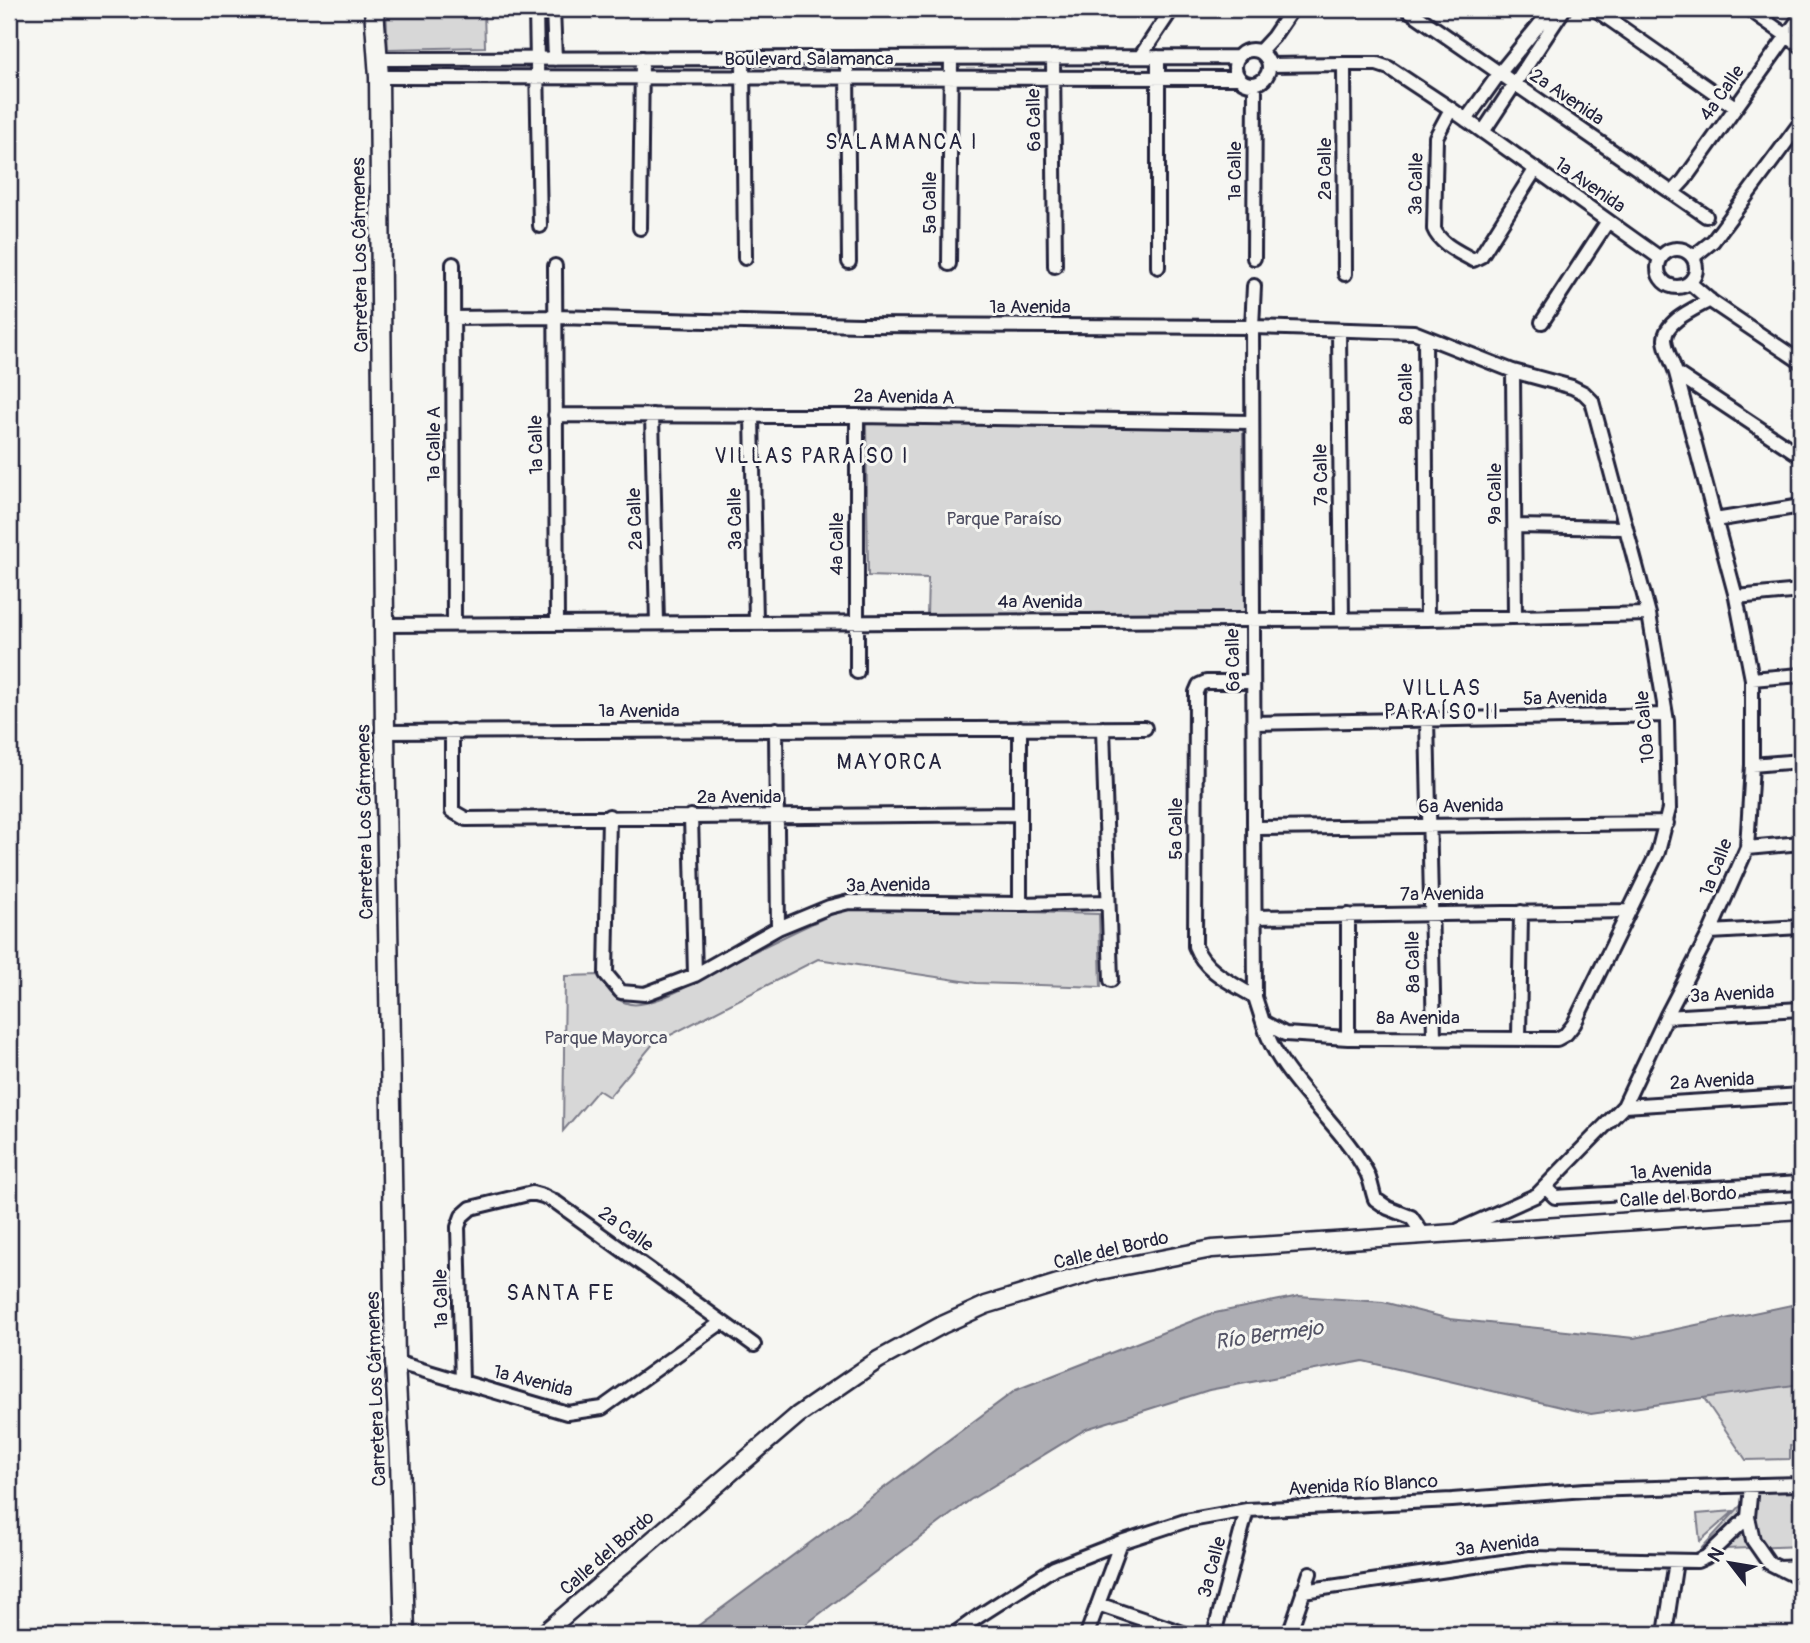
<svg xmlns="http://www.w3.org/2000/svg" width="1810" height="1643" font-family="Pangolin,sans-serif">
	<style>
		.green { fill: #d7d7d7; stroke: #7c7c89; stroke-width: 2 }
		.water { fill: #adadb3; stroke: #757583; stroke-width: 2 }
		.lines { fill: none; stroke-linecap: round; stroke-linejoin: round }
		.minor-casing { stroke: #22223b; stroke-width: 18 }
		.tertiary-casing { stroke: #22223b; stroke-width: 21 }
		.secondary-casing { stroke: #22223b; stroke-width: 23 }
		.minor { stroke: #f6f6f2; stroke-width: 12 }
		.tertiary { stroke: #f6f6f2; stroke-width: 16 }
		.secondary { stroke: #f6f6f2; stroke-width: 18 }
		.labels { text-anchor: middle; dominant-baseline: central; stroke-width: 6; stroke-linejoin: round; paint-order: stroke }
		.street-label { font-size: 19px; fill: #22223b; stroke: #f6f6f2 }
		.park-label { font-size: 19px; fill: #4f4f62; stroke: #f6f6f2 }
		.neighbourhood-label { font-size: 21px; letter-spacing: 2px; fill: #22223b; stroke: #f6f6f2 }
		.water-label { font-size: 21px; font-style: italic; fill: #535365; stroke: #f6f6f2 }
	</style>
	<rect width="100%" height="100%" fill="#f6f6f2"/>
	<filter id="ink" filterUnits="userSpaceOnUse"><feTurbulence type="fractalNoise" baseFrequency=".0143" numOctaves="2"/><feDisplacementMap in="SourceGraphic" scale="14" xChannelSelector="R" yChannelSelector="G"/><feConvolveMatrix kernelMatrix="1 2 1 2 8 2 1 2 1" color-interpolation-filters="sRGB"/></filter>
	<g filter="url(#ink)">
		<path class="green" d="M386 9H484L485 47 388 49Z
			M866 422 1243 428 1245 613 927 615 928 578 868 576Z
			M848 907 1099 914 1101 987 976 983 818 959 653 1044 609 1097 598 1090 563 1131 565 976 600 975C606 991 620 1007 640 1004 668 1000 697 980 723 967 764 946 806 926 848 907Z
			M1801 1347V1446H1790V1459L1746 1460 1686 1372Z
			M1801 1482V1546L1700 1550 1744 1502 1747 1484Z
			M1734 1511 1700 1541 1697 1514Z"/>
		<path class="water" d="M1299 1296 1383 1302 1450 1319 1634 1338 1801 1303V1384L1591 1414 1363 1361 1209 1390 1086 1429 970 1500 793 1634H687L1016 1390 1210 1314Z"/>
		<g class="lines">
			<defs>
				<path id="minor" d="M536 9 540 226
					M553 9 555 59
					M1407 9 1706 216
					M1595 9 1735 107
					M1749 9 1801 46
					M1235 67a17 17 0 1 1 34 0a17 17 0 1 1-34 0Z
					M1260 51 1273 37 1292 9
					M1053 57 1055 266
					M1140 57 1172 9
					M1158 57V267
					M743 58 745 258
					M378 59 1238 57
					M1344 64 1345 274
					M1269 65 1344 64H1377L1389 68 1451 109 1660 258
					M847 70 849 262
					M379 77 1239 78
					M1451 109 1436 137 1434 229C1440 244 1459 252 1473 260L1481 256 1535 170
					M1466 120 1499 74 1552 9
					M1483 132 1564 9
					M1673 192 1684 180 1801 16
					M640 228 642 58
					M1658 268a19 19 0 1 1 38 0a19 19 0 1 1-38 0Z
					M1693 257 1713 241 1801 122
					M1254 258 1255 84
					M453 264 454 624
					M949 264 951 58
					M555 266 557 623
					M1690 283 1712 302 1801 362
					M453 318 555 317 860 325 1252 327 1414 332 1513 371 1572 387 1584 393 1592 401 1649 614 1667 721 1669 809 1658 852 1574 1024 1566 1034 1557 1039 1348 1038 1285 1034 1263 1022 1255 997C1254 774 1252 550 1252 327L1254 286
					M1542 322 1608 221
					M1339 331 1342 620
					M1425 337 1427 619
					M1513 371 1515 617
					M1676 373 1801 456
					M555 415 857 416 1252 422
					M652 415 657 623
					M752 415 756 622
					M857 416V672
					M1715 520 1801 506
					M1515 526 1624 528
					M1736 597 1801 591
					M385 625 1427 619 1649 614
					M1752 679 1801 675
					M1253 682H1206L1199 685 1196 692 1195 946C1205 972 1232 983 1255 997
					M1427 719 1434 1037
					M1254 723 1666 715
					M1020 728V904
					M1103 728 1111 980
					M776 729 778 928
					M452 731V811L466 819 1020 814
					M385 732 1145 728
					M1752 765 1801 761
					M609 816 606 974 621 992 645 994 695 975 778 928 829 907 849 902 1020 904 1108 902
					M691 816 695 975
					M1256 828 1667 823
					M1747 848 1801 843
					M1348 915V1038
					M1256 917 1628 911
					M1710 932 1801 927
					M1666 1017 1801 1009
					M1263 1022C1277 1077 1340 1121 1367 1173 1371 1181 1372 1191 1375 1199L1388 1208 1411 1217 1423 1234
					M1519 1038 1521 912
					M1624 1106 1801 1095
					M1546 1188 1555 1197 1801 1183
					M1459 1230 1537 1195 1624 1106 1666 1017 1710 932 1747 848 1752 765V679L1736 597 1676 373C1673 363 1666 351 1665 340 1664 321 1696 308 1710 300
					M395 1362 567 1413 602 1408 722 1322
					M462 1382 458 1227 462 1216 471 1208 532 1193 543 1196 557 1203 754 1345
					M1751 1486 1748 1517 1753 1540 1769 1563 1801 1579
					M1779 1568 1801 1567
					M1303 1591 1530 1558 1697 1561 1706 1557 1748 1517
					M1098 1604 1186 1634
					M954 1634 979 1616 1054 1568 1121 1542 1185 1521 1247 1510 1452 1500 1585 1490 1801 1484
					M1087 1634 1121 1542
					M1214 1634 1247 1510
					M1289 1634 1310 1573
					M1665 1634 1676 1561"/>
				<path id="tertiary" d="M543 1634 798 1415 878 1360 942 1325 986 1305 1094 1272 1212 1249 1801 1210"/>
				<path id="secondary" d="M374 9 379 77 385 732 395 1362 400 1458 405 1634"/>
			</defs>
			<use href="#minor" class="minor-casing"/>
			<use href="#tertiary" class="tertiary-casing"/>
			<use href="#secondary" class="secondary-casing"/>
			<use href="#minor" class="minor"/>
			<use href="#tertiary" class="tertiary"/>
			<use href="#secondary" class="secondary"/>
		</g>
	</g>
	<g class="labels">
		<g class="street-label">
			<text x="809" y="59">Boulevard Salamanca</text>
			<text transform="translate(1722 93) rotate(-55)">4a Calle</text>
			<text transform="translate(1567 97) rotate(34)">2a Avenida</text>
			<text transform="translate(1034 120) rotate(-91)">6a Calle</text>
			<text transform="translate(1325 169) rotate(-90)">2a Calle</text>
			<text transform="translate(1235 171) rotate(-90)">1a Calle</text>
			<text transform="translate(1416 184) rotate(-89)">3a Calle</text>
			<text transform="translate(1590 185) rotate(35)">1a Avenida</text>
			<text transform="translate(930 203) rotate(-90)">5a Calle</text>
			<text transform="translate(360 255) rotate(-91)">Carretera Los Cármenes</text>
			<text x="1030" y="307">1a Avenida</text>
			<text transform="translate(1406 394) rotate(-91)">8a Calle</text>
			<text transform="translate(904 397) rotate(1)">2a Avenida A</text>
			<text transform="translate(434 444) rotate(-90)">1a Calle A</text>
			<text transform="translate(536 445) rotate(-91)">1a Calle</text>
			<text transform="translate(1321 475) rotate(-91)">7a Calle</text>
			<text transform="translate(1495 494) rotate(-90)">9a Calle</text>
			<text transform="translate(635 519) rotate(-92)">2a Calle</text>
			<text transform="translate(735 519) rotate(-91)">3a Calle</text>
			<text transform="translate(837 544) rotate(-90)">4a Calle</text>
			<text x="1040" y="602">4a Avenida</text>
			<text transform="translate(1233 660) rotate(-91)">6a Calle</text>
			<text transform="translate(1565 698) rotate(-1)">5a Avenida</text>
			<text x="639" y="711">1a Avenida</text>
			<text transform="translate(1645 727) rotate(-95)">10a Calle</text>
			<text x="739" y="797">2a Avenida</text>
			<text transform="translate(1461 806) rotate(-1)">6a Avenida</text>
			<text transform="translate(365 822) rotate(-91)">Carretera Los Cármenes</text>
			<text transform="translate(1176 829) rotate(-90)">5a Calle</text>
			<text transform="translate(1716 867) rotate(-69)">1a Calle</text>
			<text transform="translate(888 885) rotate(-1)">3a Avenida</text>
			<text transform="translate(1442 894) rotate(-1)">7a Avenida</text>
			<text transform="translate(1413 962) rotate(-91)">8a Calle</text>
			<text transform="translate(1732 994) rotate(-3)">3a Avenida</text>
			<text x="1418" y="1018">8a Avenida</text>
			<text transform="translate(1712 1081) rotate(-3)">2a Avenida</text>
			<text transform="translate(1671 1171) rotate(-3)">1a Avenida</text>
			<text transform="translate(1678 1197) rotate(-4)">Calle del Bordo</text>
			<text transform="translate(626 1229) rotate(36)">2a Calle</text>
			<text transform="translate(1111 1250) rotate(-13)">Calle del Bordo</text>
			<text transform="translate(441 1299) rotate(-91)">1a Calle</text>
			<text transform="translate(533 1381) rotate(14)">1a Avenida</text>
			<text transform="translate(376 1389) rotate(-92)">Carretera Los Cármenes</text>
			<text transform="translate(1363 1485) rotate(-3)">Avenida Río Blanco</text>
			<text transform="translate(1497 1545) rotate(-7)">3a Avenida</text>
			<text transform="translate(607 1553) rotate(-41)">Calle del Bordo</text>
			<text transform="translate(1212 1567) rotate(-75)">3a Calle</text>
		</g>
		<g class="park-label">
			<text x="1004" y="519">Parque Paraíso</text>
			<text x="606" y="1038">Parque Mayorca</text>
		</g>
		<g class="neighbourhood-label">
			<text x="902" y="142">SALAMANCA I</text>
			<text x="812" y="456">VILLAS PARAÍSO I</text>
			<text x="1442" y="688">VILLAS<tspan x="1442" dy="24">PARAÍSO II</tspan></text>
			<text x="890" y="762">MAYORCA</text>
			<text x="561" y="1293">SANTA FE</text>
		</g>
		<g class="water-label">
			<text transform="translate(1269 1335) rotate(-8)">Río Bermejo</text>
		</g>
	</g>
	<rect width="1810" height="1643" fill="none" stroke="#f6f6f2" stroke-width="35"/>
	<rect x="18" y="18" width="1775" height="1608" fill="none" stroke="#22223b" stroke-width="2.5" filter="url(#ink)"/>
	<g transform="translate(1730 1563) rotate(301)" stroke="#f6f6f2" stroke-width="5" paint-order="stroke">
	<path d="M0-5L12 26L0 18L-12 26Z" fill="#22223b"/>
	<text y="-10" font-size="19" font-weight="bold" text-anchor="middle" fill="#22223b">N</text>
	</g>
</svg>
